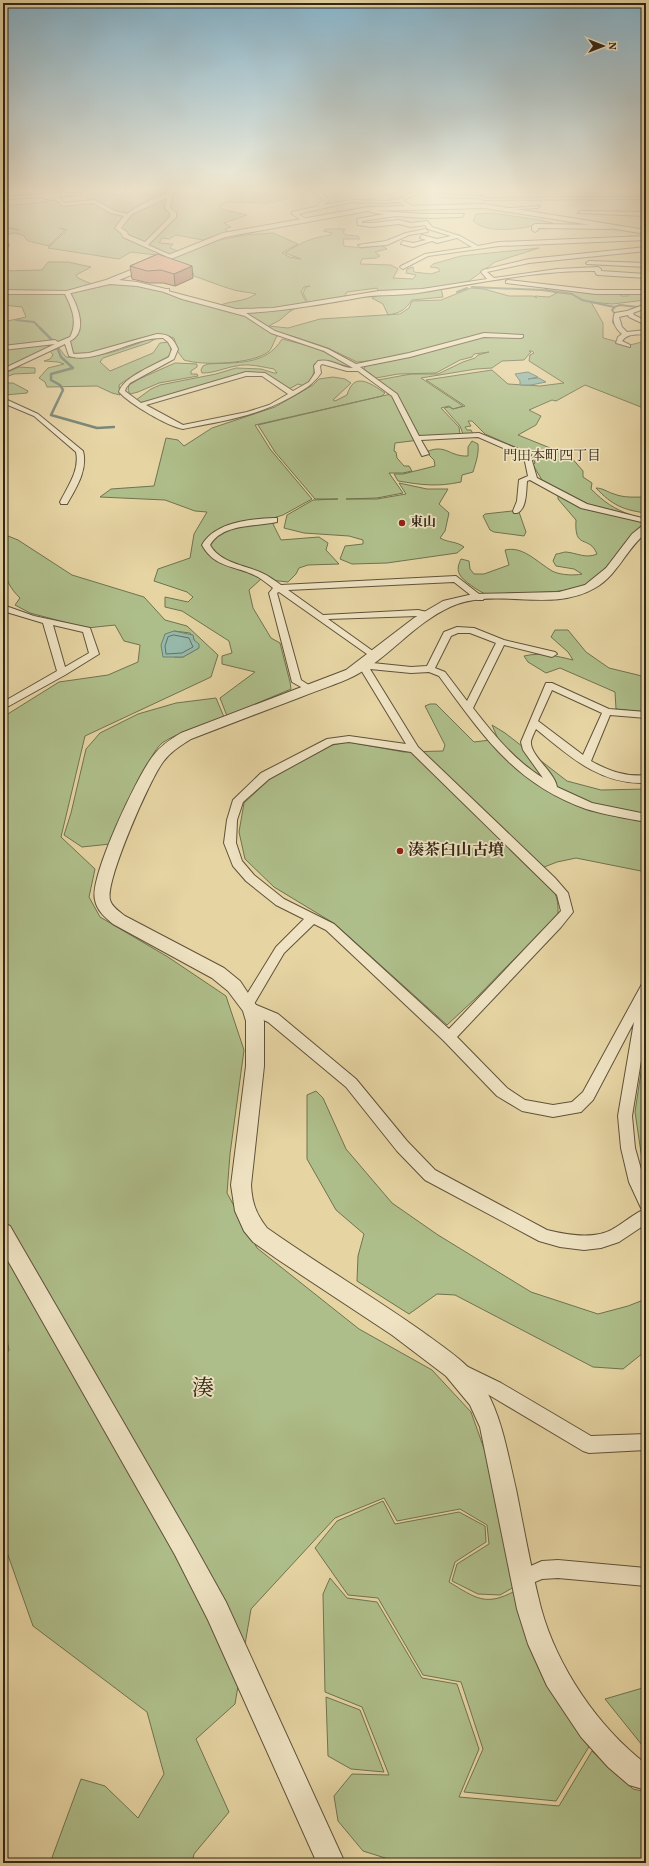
<svg xmlns="http://www.w3.org/2000/svg" width="649" height="1866" font-family="Vollkorn,'Noto Serif JP',serif">
	<style>
		.green { fill: #aebe8a; stroke: #707250; fill-rule: evenodd }
		.water { fill: #96b8aa; stroke: #6e7e6f }
		.lines { fill: none; stroke-linecap: round; stroke-linejoin: round }
		.shore { stroke: #647060; stroke-width: 1 }
		.stream-far1 { stroke: #6e7e6f; stroke-width: 2 }
		.stream { stroke: #6e7e6f; stroke-width: 2.5 }
		.minor-casing { stroke: #60523a; stroke-width: 2 }
		.tertiary-casing { stroke: #60523a; stroke-width: 2 }
		.minor { fill: #efe3c3; fill-rule: evenodd }
		.tertiary { fill: #efe3c3; fill-rule: evenodd }
		.wall { fill: #be7b64; stroke: #332717 }
		.shaded-wall { fill: #9b6451; stroke: #332717 }
		.building { fill: #dd8f74; stroke: #332717 }
		.poi-dot { fill: #8f2418; stroke: #efe3c3; stroke-width: 1.5 }
		.labels { text-anchor: middle; dominant-baseline: central; stroke-width: 3.5; stroke-linejoin: round; paint-order: stroke }
		.far-poi-label { font-size: 13px; font-weight: bold; fill: #332717; stroke: #efe3c3; text-anchor: start }
		.far-neighbourhood-label { font-size: 14px; fill: #332717; stroke: #efe3c3 }
		.poi-label { font-size: 16px; font-weight: bold; fill: #332717; stroke: #efe3c3; text-anchor: start }
		.near-quarter-label { font-size: 22px; fill: #332717; stroke: #efe3c3 }
	</style>
	<rect width="100%" height="100%" fill="#e6d4a3"/>
	<filter id="stains"><feTurbulence type="fractalNoise" baseFrequency=".005" numOctaves="4"/><feColorMatrix values="0 0 0 0 .2 0 0 0 0 .09 0 0 0 0 .02 0 0 0 .5 -.17"/></filter>
	<radialGradient id="worn" r=".72"><stop offset=".6" stop-color="#630" stop-opacity="0"/><stop offset="1" stop-color="#630" stop-opacity=".3"/></radialGradient>
	<path class="green" d="M138 190H282L290 193 287 199 267 203 227 202 219 207 221 209 247 215 224 223 231 227 225 229 229 232 203 240 176 235 169 239 162 238 159 243 173 244 170 248 178 251 165 256 131 252 119 259 48 248 67 230 59 228 65 230 49 246 28 241 23 235 14 233 3 236 8 241 3 242V227L19 230 3 226V206L47 202 51 199H56L63 206 94 201 85 194 131 193Z
		M492 213 540 220 553 223C529 226 491 237 473 221L476 214Z
		M326 229H345L343 232 346 235 358 236 360 239H343L344 246 362 248 381 245 387 249 375 252 380 256 376 258 362 259 360 264 391 265 398 269 393 278 413 279 416 275 406 273 407 269 413 267 414 272 431 274 440 271 438 268 430 267 433 264 461 256 539 248 495 262 469 281 441 288 443 297 412 300C405 310 400 313 388 315L383 304 372 298 380 294 377 288 347 292 344 297 308 303 303 293 306 287 310 286 304 287 301 292 306 302 289 312 280 320 269 326 288 328 320 319 400 314 409 308 412 301 441 300 471 288 484 289 509 296H533L537 298 535 296 549 297 557 293 545 289V287L619 293 621 296H628L627 293H646V300L612 304 591 302 603 323V338L630 345 646 341V409L585 385 556 401 552 400 529 410 541 416 536 425 518 435 570 456 583 471V477L592 483 591 489C604 502 614 509 631 515L588 504 542 480 533 465 535 463 531 454 485 434 472 421H468L471 426 465 427 467 430H471L473 434H463L460 426 444 408 449 407 453 409 465 406 426 380 492 370 508 384 540 386 564 383 529 361 530 355 534 353 532 351H529L531 352 524 360 502 361 492 368 476 369 421 378 463 406 453 409 449 406 441 408 459 427 460 435 395 443 394 451 396 452 397 458 404 466H409L412 471 403 473H389L403 493 377 498 346 499H377L406 494 399 483 427 489H448L439 504 449 513 445 531 440 538C449 543 456 541 464 547L457 553 387 563 352 564 340 559 345 546 363 544V540L349 536 304 533 284 528 287 515 313 500 338 499H315L275 452 258 425 395 393 378 380 411 374H438L463 362 475 358 478 355 489 352 474 354 472 357 460 360 436 373 398 374 376 378 364 369 365 366 377 360 357 362 328 348 292 336 283 334 277 336C274 341 272 349 268 352 252 364 203 366 184 360L178 352 174 338C151 329 116 347 93 353 87 354 81 354 75 355L71 351 70 346 56 344 3 369V322L26 317 22 307 3 305V271L42 270 48 262H68L91 267 76 275 78 278 96 286 109 283 131 285 155 289 187 301 216 307C229 300 243 303 256 294 248 292 242 292 234 290 220 286 206 280 191 275L194 274 166 260 210 242 245 235 273 233 298 244 282 253 289 257 301 259 285 253C300 243 313 237 331 235L332 233 323 231Z
		M152 338H157L148 343 103 358 100 362 110 371 153 353 160 343 170 342 171 352 168 357 135 374 119 385 120 395 112 393 97 386 47 387 45 382 39 378 48 368 64 364 58 362 44 361 50 359 53 355 50 351 59 348 66 357C96 360 124 349 152 338Z
		M282 339 317 348 351 367C343 372 332 356 314 364 315 374 312 380 304 386L298 384 289 389 265 373 245 372 141 403 136 400 151 389 160 385 216 374 236 368 261 369 274 373H277L274 369C262 367 249 363 236 366 224 368 215 373 202 373L201 370 203 366 208 364C236 362 266 366 282 339Z
		M175 363 197 364V367L191 371V374H197L198 376 159 383 138 392 130 394 128 390 129 385 139 379Z
		M19 367 35 368V373L14 374 3 378V374Z
		M333 377 345 379 351 383 333 400 335 401 347 395C354 371 370 383 385 393L382 396 255 425 270 449 312 499 283 515 273 518V524L281 540 319 537 328 543 326 550 339 564 308 565 299 568 296 574 288 582 261 579 249 590 253 608 271 638 280 643 290 682 291 689 227 716 220 698 255 672 222 664V656L232 653 229 641 182 611 165 607V597L188 602 193 597 187 592 154 581 158 569 190 558 194 534 207 512 195 511 165 500 100 497 111 489 154 486 166 438 178 440 184 446 212 428 275 407 313 385 319 379Z
		M3 383H13L28 391 27 393 5 395H3Z
		M472 441 478 444C479 454 476 462 473 472L462 475 461 482C437 487 422 485 398 481L394 474H403L435 466 434 460 426 452C446 443 449 457 468 456V447Z
		M596 488C603 488 607 492 614 494 624 498 635 497 646 497V513C623 510 612 505 596 488Z
		M558 495 584 509 642 521 644 524C620 540 609 575 582 586 560 594 532 592 509 593 503 594 494 596 488 595 481 593 461 580 459 573 457 569 459 563 461 559L469 561 470 569 474 574H484L509 565 505 550C522 546 535 560 549 569 556 575 573 576 582 574L574 569 556 566 553 561 556 554C559 554 563 552 566 552 577 553 586 559 597 554 589 534 574 551 576 520L558 499Z
		M512 511 519 512 526 532 524 536 494 532 490 530 483 516 485 514Z
		M3 534 18 540 72 575 144 597 165 620 187 626 218 655 211 677 85 736 61 837 95 869 89 897 100 917 168 957 226 996 244 1050 230 1154 227 1193 257 1248 359 1329 432 1370 471 1412 493 1474 514 1587 500 1595 478 1594 452 1581 457 1564 489 1544 487 1525 460 1509 397 1521 384 1498 335 1518 251 1609 235 1704 196 1739 229 1812 194 1854 192 1863H50L81 1779 105 1786 138 1818 164 1774 147 1712 33 1626 3 1541V1359L9 1350 6 1335 3 1332V717L59 682 108 675 138 662 140 645 124 641 115 625 87 628 30 613 15 605 20 598C0 579 3 560 3 534ZM174 631 190 633 199 648 183 657H174Z
		M555 630H568L586 652 609 668 646 677V712L616 709 615 692 560 668 546 673 528 662 524 656C540 652 557 656 573 660L568 652 551 637Z
		M216 698 224 717C204 725 180 731 162 743 148 754 120 824 110 844L82 847 64 835 71 813 86 749 100 733 138 714 176 703Z
		M430 704H436L474 742 498 739 492 725 505 733 567 781 601 790 646 789V872L576 858 557 862 534 871C550 886 559 890 558 914L476 998 447 1025 335 924 274 887 245 859 239 832 244 803 272 777 332 745 348 742 404 752 443 751 445 745 425 706Z
		M646 1039V1177L644 1173 635 1112Z
		M316 1091 323 1098 346 1149 392 1203 438 1235 531 1292 598 1314 628 1306 646 1299 643 1353 623 1369 593 1367 455 1295 437 1294 409 1314 357 1281 358 1256 364 1234 336 1210 307 1159V1095Z
		M383 1501 395 1524 459 1512 485 1526 486 1542 455 1562 449 1582C476 1598 485 1607 515 1591L529 1647 557 1700 590 1745 556 1801 464 1792 483 1749 461 1682 423 1675 378 1598 348 1595 315 1548 337 1521Z
		M330 1578 347 1598 377 1602 422 1678 457 1684 479 1749 459 1797 559 1806 592 1751 633 1789 646 1792V1863H401L363 1851 338 1821 334 1796 352 1774 389 1775 362 1707 325 1692 323 1594Z
		M646 1687V1750L605 1699Z
		M326 1697 360 1710 384 1772 351 1769 328 1756Z"/>
	<path class="water" d="M528 372 538 377 528 379 539 378 546 382 531 385H520V381L515 374Z
		M174 631 193 635 194 640 199 644V648L183 657H163L161 645 165 634Z"/>
	<g class="lines">
		<path class="shore" d="M174 635 189 638 193 647 182 653 166 654 165 646 168 637Z"/>
		<path class="stream-far1" d="M472 287 542 290 572 294 582 300 614 307 620 305 637 307 646 305
			M457 292 467 288
			M615 307 612 310 615 314 613 322 618 329
			M628 312 627 315 646 325
			M16 320 34 322 41 329"/>
		<path class="stream" d="M40 328 53 341
			M617 328 621 333
			M57 347 61 357 73 368 51 374V380L60 385 63 390 51 415 97 428 114 427"/>
		<defs>
			<path id="minor" d="M44 190H48L49 194 82 193 80 195 51 197 59 198 64 203 94 200 115 211 127 214C133 208 170 190 178 190L172 195 170 208 176 213V217L148 245 173 256 170 258 123 237 122 234 115 228 124 216 111 213 93 203 63 206 56 200 45 199 44 197 3 199V197L44 194ZM167 198 165 208 170 213V217L145 242 128 235 127 232 121 228 132 214Z
				M305 190 322 193 329 200 324 205 352 200 386 201 399 199 417 190H425L403 200 412 206V208H408L399 202 386 203 352 202 298 214 308 220 306 223 292 214V212L319 206V203L324 200 318 195Z
				M437 190H441L442 195 482 196 484 198 646 197V199L483 200 481 198 440 197 438 196Z
				M540 206 538 208 501 210 499 209Z
				M368 208 378 211 424 214H464L462 217 424 218 396 216 362 221V223H372L399 220 411 223 427 221 432 227 460 236 478 246 499 242 646 236V240L499 246 428 256 403 269 400 267 401 266 425 254 472 247 457 238 437 243 432 241 413 247 401 244 403 241 413 243 426 240 420 238 422 235 437 239 451 236 428 229 425 225 411 227 399 224 372 227 358 225 357 219 385 214 373 213 366 209Z
				M580 211 646 212V216L578 213Z
				M535 224 610 225 613 227 610 229 538 228V230L535 232 532 230V226Z
				M426 229 428 232 409 235 387 245 361 247 358 245 386 241 406 233Z
				M3 239 9 245 3 252Z
				M646 247V251L529 263 487 272 494 278 557 269 598 267 601 269V271L646 274V278L598 275 596 274 595 271C538 270 480 283 424 292 404 296 383 294 363 297 324 304 285 311 246 313L275 331 328 349 356 364 409 353 484 333 523 335V337L521 338 484 337 410 357 360 367 397 394 419 436 479 433 530 454 537 478 587 504 646 519V523L581 508 530 480 527 481C526 491 527 509 517 513H514L513 511 517 501 519 480 528 476 524 457 478 437 421 440 429 454 422 456 392 396 358 371H347L322 364 320 366 321 373C313 385 303 390 291 397 255 417 223 421 183 429 167 426 130 404 119 392 122 378 156 364 169 357L172 349 168 342 163 338C135 337 93 365 69 356L65 344 3 373V369L55 344 3 350V346L55 340 58 342 70 337C78 322 72 308 65 294H3V290L69 291C77 304 89 332 70 341L73 353 74 354 89 353 157 334C169 334 173 338 178 349L174 359 130 383 126 388 125 391 141 403 246 372 265 373 293 391 309 382 315 373 314 366 318 361C331 358 341 368 353 368L324 351 271 333 245 316 182 299 164 292V290L236 309 273 308 379 291 422 289 487 279 481 272 483 270 529 259ZM246 376H262L288 394 269 405 247 412 183 425 146 405Z
				M589 261 646 263V267L587 264 586 263Z
				M508 280 596 290H646V294H596L506 283V281Z
				M646 304V308L633 313 634 315 646 321V325L629 317 628 315 619 317 622 327 627 332 646 330V334C637 335 627 333 622 341L630 345V347L616 343 618 337 622 334C616 329 611 321 615 313L627 311Z
				M3 398 38 414 83 451C88 470 76 488 67 504H61L60 502C68 486 80 470 76 452L34 416 3 403Z
				M274 518H277V522C255 527 223 523 210 545 220 563 245 565 262 573 269 576 275 581 281 585L456 576 484 598 483 600H477L454 582 288 590 323 615 418 610 432 613 433 615 429 618 418 616 328 619 377 654 379 656 374 659 279 592 277 593 301 680 315 689 310 692 292 682 269 593 273 588C268 584 263 580 258 577 236 565 215 569 202 545 215 522 250 519 274 518Z
				M3 605 34 616 90 628 99 654 65 675 9 706H3V702L57 671 43 623 3 611ZM53 625 83 632 89 653 65 667Z
				M457 627 474 628 504 640 555 652 557 654 552 657 504 645 473 708C494 735 514 760 543 778L523 750 521 742 546 683H552L609 709 646 712V718L610 715 591 761C609 771 625 777 646 775V783C600 785 569 756 536 729 534 733 532 737 531 741 529 755 555 772 557 787L592 803 646 814V822C626 818 605 815 586 809 513 783 482 734 439 676L429 672 411 673 370 669 418 747 555 878 568 893 573 912 561 927 457 1037 507 1088 525 1100 553 1105 572 1102 583 1092 642 984 646 983V1030L632 1116 635 1148 646 1187V1224L619 1242 601 1248 584 1250 560 1247 539 1241 425 1180 397 1151 346 1087 268 1022 245 1012 241 1004 276 947 304 919 276 905 246 881 233 866 224 843 227 820 233 800 261 773 327 739 349 736 406 744 358 665 363 662 411 667 427 666 444 632ZM458 633H470L496 643 467 701 445 672 435 668 451 636ZM552 690 602 713 583 755 538 721ZM349 742 411 752 557 895 561 911 449 1029 334 924 284 899 254 875 242 861 236 843 237 820 243 802 269 779 333 744ZM314 924 326 930 444 1041 497 1096 522 1111 553 1117 581 1112 593 1100 634 1022 618 1116 621 1148 629 1182 641 1208 645 1209C633 1214 624 1223 613 1229 594 1240 567 1235 547 1230L435 1170 407 1141 356 1079 278 1014 254 1004 284 953Z
				M466 1366 501 1383 591 1436 646 1434V1450L589 1453 583 1451 489 1395 460 1380 458 1374 460 1368Z
				M558 1560 646 1568V1586L558 1578 542 1579 523 1587 517 1584 514 1578 517 1572 542 1561Z"/>
			<path id="tertiary" d="M484 204 646 230V234L484 208 368 211 225 237 119 280 137 282 166 289H169V293L137 286 110 284 67 294 63 292 106 280 223 233 368 207Z
				M646 525V533C626 549 618 575 595 588 551 614 495 586 450 607 413 624 389 658 354 676 338 684 318 690 301 697 264 711 227 725 191 739 180 746 170 752 163 762 150 779 105 881 110 900 112 907 120 912 125 916L224 968 240 981 258 1008 264 1021V1066L251 1185C252 1203 256 1214 267 1228 318 1264 372 1296 423 1332 446 1349 472 1365 486 1390 503 1421 508 1456 516 1489 524 1529 531 1569 541 1608 557 1667 598 1727 646 1764V1790L629 1785 608 1767 581 1737 547 1686 528 1644 517 1609 480 1427 470 1405 446 1376 392 1335 277 1259 253 1242 244 1231 235 1211 231 1185 246 1066V1021L243 1011 228 991 212 978 113 924C106 918 97 911 95 900 89 878 137 776 153 756 160 746 171 739 181 733L346 670 414 618 443 601 473 594 559 592 585 585 606 568 632 534 642 526Z
				M3 1223 10 1226 191 1539 226 1602 345 1863H317L208 1620 175 1555 3 1252Z"/>
		</defs>
		<use href="#minor" class="minor-casing"/>
		<use href="#tertiary" class="tertiary-casing"/>
		<use href="#minor" class="minor"/>
		<use href="#tertiary" class="tertiary"/>
	</g>
	<path class="wall" d="M158 254 193 278 175 286 163 283H149L132 279 130 266Z"/>
	<path class="shaded-wall" d="M192 266 193 278 175 286 174 274Z"/>
	<path class="building" d="M158 254 192 266 174 274 161 270 147 271 130 266Z"/>
	<linearGradient id="sky" x2="0" y2="1"><stop stop-color="#87b6cf"/><stop offset="0.42" stop-color="#f4ecd6"/><stop offset="1" stop-color="#f4ecd6" stop-opacity="0"/></linearGradient>
	<rect width="649" height="452" fill="url(#sky)"/>
	<g class="poi-dot">
		<circle cx="402" cy="523" r="4"/>
		<circle cx="400" cy="851" r="4"/>
	</g>
	<g class="labels">
		<g class="far-poi-label">
			<text x="410" y="523">東山</text>
		</g>
		<g class="far-neighbourhood-label">
			<text x="552" y="456">門田本町四丁目</text>
		</g>
		<g class="poi-label">
			<text x="408" y="851">湊茶臼山古墳</text>
		</g>
		<g class="near-quarter-label">
			<text x="203" y="1389">湊</text>
		</g>
	</g>
	<rect width="649" height="1866" fill="none" stroke="#e6d4a3" stroke-width="16"/>
	<rect x="4" y="4" width="641" height="1858" fill="none" stroke="#332717" stroke-width="2"/>
	<rect x="8" y="8" width="633" height="1850" fill="none" stroke="#332717"/>
	<g transform="translate(603 46) rotate(90)" stroke="#efe3c3" stroke-width="3" paint-order="stroke">
	<path d="M0-3L7 15L0 10L-7 15Z" fill="#332717"/>
	<text y="-6" font-size="11" font-weight="bold" text-anchor="middle" fill="#332717">N</text>
	</g>
	<rect width="100%" height="100%" filter="url(#stains)"/>
	<rect width="100%" height="100%" fill="url(#worn)"/>
</svg>
